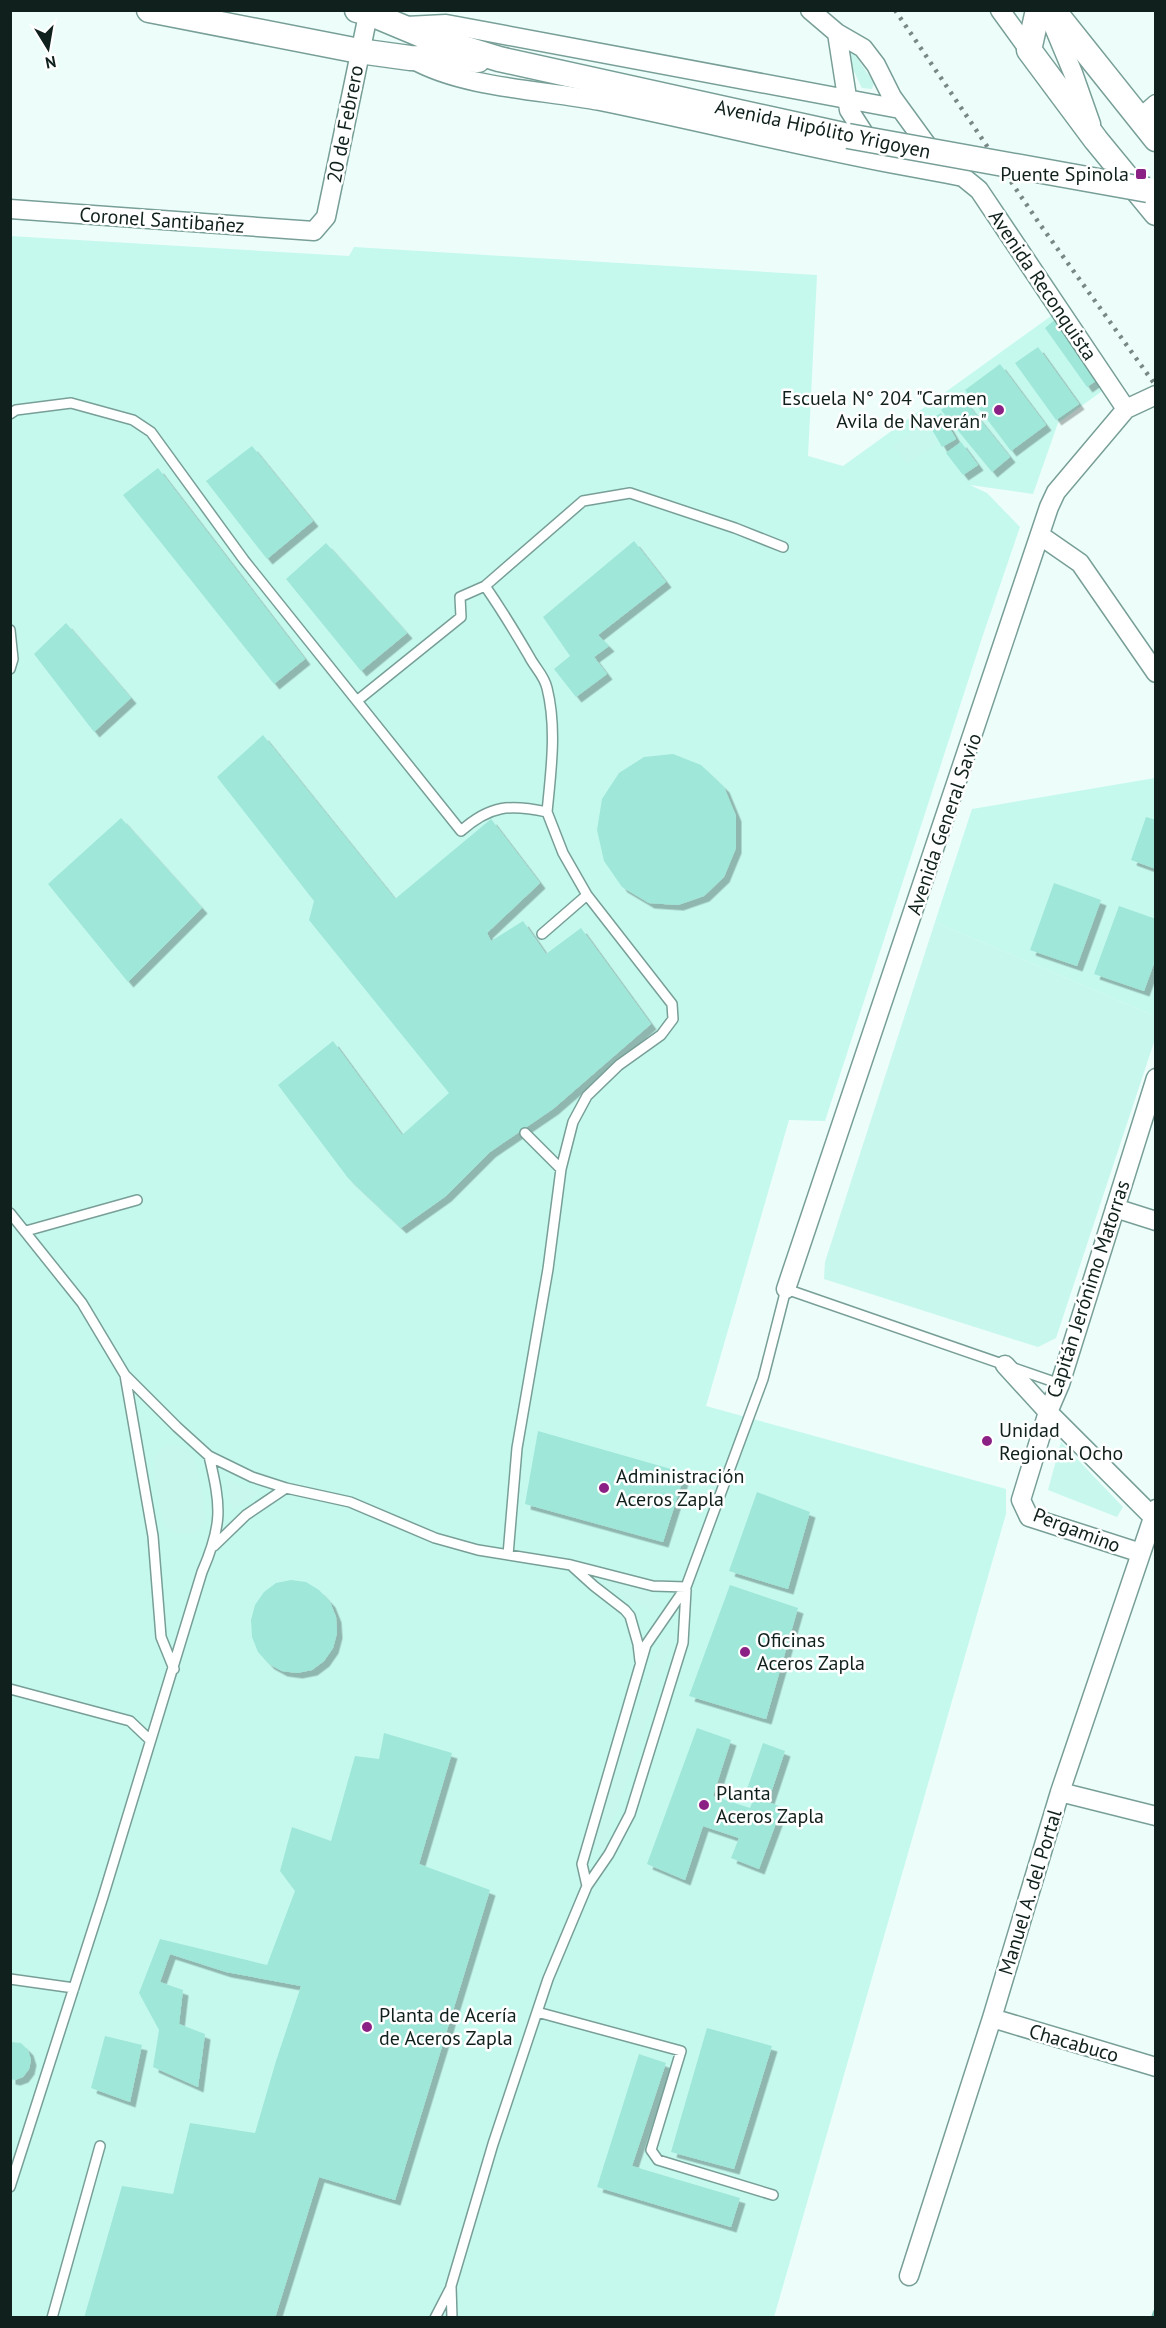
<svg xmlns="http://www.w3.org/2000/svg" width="1166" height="2328" font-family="'PT Sans',sans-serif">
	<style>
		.built { fill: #c5f9ee }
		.green { fill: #c7f7ed }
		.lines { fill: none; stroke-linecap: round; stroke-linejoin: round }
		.stream { stroke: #80c6b9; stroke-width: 6 }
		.building { fill: #9fe7d9; filter: url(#shadow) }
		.lane-casing { stroke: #789f97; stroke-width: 12 }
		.street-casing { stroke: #789f97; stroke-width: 21 }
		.secondary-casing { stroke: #789f97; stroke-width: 27 }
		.lane { stroke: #fff; stroke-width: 9 }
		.street { stroke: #fff; stroke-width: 18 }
		.secondary { stroke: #fff; stroke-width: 24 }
		.rail { stroke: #788885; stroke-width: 4.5; stroke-dasharray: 3 6; stroke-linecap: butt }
		.secondary-bridge-casing { stroke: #789f97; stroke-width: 27; stroke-linecap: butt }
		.secondary-bridge { stroke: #fff; stroke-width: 24 }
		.poi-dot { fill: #8c2185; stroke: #fff; stroke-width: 2 }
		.labels { text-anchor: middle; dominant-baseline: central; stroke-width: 5; stroke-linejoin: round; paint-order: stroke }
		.street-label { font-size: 20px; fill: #10201d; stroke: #fff }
		.poi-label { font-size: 20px; fill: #10201d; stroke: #fff; text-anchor: start }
	</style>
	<defs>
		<filter id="shadow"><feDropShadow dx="5.5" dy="5.5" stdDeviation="0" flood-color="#0004"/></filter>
	</defs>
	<rect width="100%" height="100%" fill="#edfdfa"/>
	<path class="built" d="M10 236 349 256 354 247 817 275 808 456 843 466 1058 311 1105 389 1058 423 1033 494 970 485 987 493 1020 527 982 638 825 1121 789 1120 706 1406 1006 1489V1514L774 2317H11Z
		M1155 778V1016L935 922 972 809Z"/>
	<path class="green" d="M849 46 874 83 872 89 862 88 844 51Z
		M924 423 938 443 907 465 893 445Z
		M935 922 1155 1016V1039L1056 1338 1038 1347 824 1279 825 1262Z
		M1061 1442 1123 1507 1117 1517 1048 1490Z
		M176 1444C182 1446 188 1448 192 1454 197 1462 207 1509 205 1519 201 1540 176 1537 164 1526 160 1508 146 1465 159 1451 163 1446 169 1445 176 1444Z
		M225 1478 260 1493 232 1510Z
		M592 1577 654 1593 661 1597 659 1607 655 1611 631 1603Z
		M667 1635 675 1637 608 1839 604 1851H600L594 1846 599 1825 651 1666 663 1637Z"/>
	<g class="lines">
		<path class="stream" d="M1154 2318 1156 2312"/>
	</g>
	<path class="building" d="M1057 318 1100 378 1087 387 1045 328Z
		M1038 347 1079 404 1056 420 1015 363Z
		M1000 364 1046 425 1011 451 965 390Z
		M960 395 1010 457 992 472 941 410Z
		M941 413 956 439 942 447 927 421Z
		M961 442 978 465 963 475 946 453Z
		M252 446 313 521 267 559 206 481Z
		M158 468 305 659 274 684 123 495Z
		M634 541 666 582 598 635 609 646 594 657 607 674 576 697 554 669 570 656 543 617Z
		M326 543 407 633 361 671 286 579Z
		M66 623 131 698 94 732 34 654Z
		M263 735 395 899 491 819 540 883 487 933 491 941 523 921 546 954 581 928 651 1024 553 1109 490 1152 446 1196 401 1228 348 1178 278 1085 333 1041 402 1135 449 1093 309 920 314 901 217 777Z
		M673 754 701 765 724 787 736 816V848L724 877 704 896 678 905 649 903 622 887 604 861 597 830 602 799 619 773 644 757Z
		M1146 817 1156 820V869L1131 860Z
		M121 818 202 908 128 982 48 884Z
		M1054 883 1101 900 1077 966 1030 950Z
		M1119 906 1156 919V958L1144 991 1094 974Z
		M538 1431 685 1473 663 1542 525 1504Z
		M757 1492 810 1512 788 1589 729 1571Z
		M291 1580 306 1582 319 1590 330 1602 336 1617 337 1633 333 1648 324 1661 312 1670 297 1673 282 1671 269 1664 258 1652 252 1637 251 1620 255 1605 264 1592 276 1583Z
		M730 1585 798 1608 766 1719 689 1696Z
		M697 1728 731 1740 713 1796 750 1808 754 1798 745 1795 763 1743 785 1751 768 1802 782 1807 759 1869 731 1858 739 1838 703 1826 685 1880 647 1864Z
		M384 1733 452 1753 419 1864 490 1890 395 2200 319 2177 275 2318H84L122 2186 173 2194 190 2123 255 2133 276 2061 301 1986 226 1972 170 1954 160 1982 183 1990 179 2024 205 2034 198 2087 153 2067 159 2030 139 1993 160 1939 267 1965 295 1891 280 1871 292 1827 331 1841 355 1756 379 1759Z
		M707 2028 772 2046 734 2169 671 2152Z
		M105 2036 142 2045 130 2102 91 2088Z
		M10 2042 21 2043 28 2050 31 2060 29 2069 23 2077 15 2080 10 2079Z
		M639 2054 666 2063 632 2166 740 2198 731 2227 597 2187Z"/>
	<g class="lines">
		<defs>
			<path id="lane" d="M10 414 16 410 71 403 133 420 151 432 244 560 461 831C490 805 510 804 547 812L563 853 587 895
				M485 586C501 609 515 632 529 656 535 668 544 675 547 688 557 728 551 771 547 812
				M10 630 13 659 10 669
				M358 700 461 617 460 597 485 586 583 501 630 493 735 528 783 547
				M542 934 587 895 672 1004 673 1019 661 1035 619 1065 587 1096 573 1122 561 1169
				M10 1213 82 1303 125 1375 177 1427 209 1456 252 1477 286 1488
				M26 1231 137 1200
				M125 1375 153 1536 161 1637 174 1669
				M214 1546 246 1515 286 1488 350 1502 435 1538 478 1550 571 1565 653 1586 686 1587
				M508 1555 517 1448 548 1269 561 1169 525 1133
				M573 1567 594 1586 625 1610 630 1616 638 1644 640 1661
				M686 1590 683 1643 630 1814 609 1854 587 1886 548 1979 537 2012 681 2051 651 2150 658 2160 773 2195
				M10 1689 130 1721 150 1740
				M587 1886 582 1864 646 1645 686 1587 763 1379 786 1289 1060 1384
				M10 1979 74 1988
				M10 2187 103 1897 202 1572C223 1524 221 1506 209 1456
				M52 2318 100 2146
				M435 2318 450 2289
				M452 2318 451 2286 493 2144 537 2012"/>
			<path id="street" d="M810 10 837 33 863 48 876 65 892 97 948 174 894 164 874 149 849 110 837 33
				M1000 10 1029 50
				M1048 13 1073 73 1091 124
				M406 26 446 24 900 109
				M414 60C464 88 543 90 600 101 698 121 795 145 894 164
				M1139 119 1156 104
				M948 174 963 177 979 190 1126 409
				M10 209 314 231 326 217 369 10
				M1041 536 1080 563 1156 673
				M1115 1208 1156 1221
				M786 1289 1049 507 1056 492 1126 409 1156 395
				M1005 1365 1048 1412 1156 1520
				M1141 1553 1029 1517 1021 1500 1048 1412 1060 1384 1156 1078
				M1060 1792 1156 1816
				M992 2018 1156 2067
				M909 2276 992 2018 1060 1792 1156 1509"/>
			<path id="secondary" d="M149 10 359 51 410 58 478 60
				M357 10 369 13 424 36 499 59 848 136
				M1038 10 1029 50 1096 140 1156 213
				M1053 10 1156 139"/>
		</defs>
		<use href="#lane" class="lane-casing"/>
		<use href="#street" class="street-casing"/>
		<use href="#secondary" class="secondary-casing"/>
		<use href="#lane" class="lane"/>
		<use href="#street" class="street"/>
		<use href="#secondary" class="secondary"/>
		<path class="rail" d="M895 10 1039 223 1156 386"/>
		<defs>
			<path id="secondary-bridge" d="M848 136 1148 190"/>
		</defs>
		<use href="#secondary-bridge" class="secondary-bridge-casing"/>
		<use href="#secondary-bridge" class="secondary-bridge"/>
	</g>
	<g class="poi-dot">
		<rect x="1135" y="168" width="12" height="12" rx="3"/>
		<circle cx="999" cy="410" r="6"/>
		<circle cx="987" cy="1441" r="6"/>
		<circle cx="604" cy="1488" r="6"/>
		<circle cx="745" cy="1652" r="6"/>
		<circle cx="704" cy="1805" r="6"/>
		<circle cx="367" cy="2027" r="6"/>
	</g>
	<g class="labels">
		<g class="street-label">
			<text transform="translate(345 124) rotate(-79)">20 de Febrero</text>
			<text transform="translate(823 129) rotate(12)">Avenida Hipólito Yrigoyen</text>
			<text transform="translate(162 220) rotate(4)">Coronel Santibañez</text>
			<text transform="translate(1043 285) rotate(56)">Avenida Reconquista</text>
			<text transform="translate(944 824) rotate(-71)">Avenida General Savio</text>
			<text transform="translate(1088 1289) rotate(-72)">Capitán Jerónimo Matorras</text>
			<text transform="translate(1077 1530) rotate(21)">Pergamino</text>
			<text transform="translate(1030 1892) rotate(-73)">Manuel A. del Portal</text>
			<text transform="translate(1074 2043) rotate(16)">Chacabuco</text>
		</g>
		<g class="poi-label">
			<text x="1129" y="174" text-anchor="end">Puente Spinola</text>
			<text x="987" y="398" text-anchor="end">Escuela N° 204 "Carmen<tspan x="987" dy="23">Avila de Naverán"</tspan></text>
			<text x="999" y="1430">Unidad<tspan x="999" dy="23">Regional Ocho</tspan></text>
			<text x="616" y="1476">Administración<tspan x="616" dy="23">Aceros Zapla</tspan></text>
			<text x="757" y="1640">Oficinas<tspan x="757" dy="23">Aceros Zapla</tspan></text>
			<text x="716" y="1793">Planta<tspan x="716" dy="23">Aceros Zapla</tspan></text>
			<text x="379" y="2015">Planta de Acería<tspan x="379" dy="23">de Aceros Zapla</tspan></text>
		</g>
	</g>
	<rect width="1166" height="2328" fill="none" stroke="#10201d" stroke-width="24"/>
	<g transform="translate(48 48) rotate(169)" stroke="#ffffff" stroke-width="4.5" paint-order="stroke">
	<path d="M0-4.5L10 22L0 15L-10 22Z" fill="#10201d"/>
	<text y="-9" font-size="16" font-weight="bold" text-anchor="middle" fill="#10201d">N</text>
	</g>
</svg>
